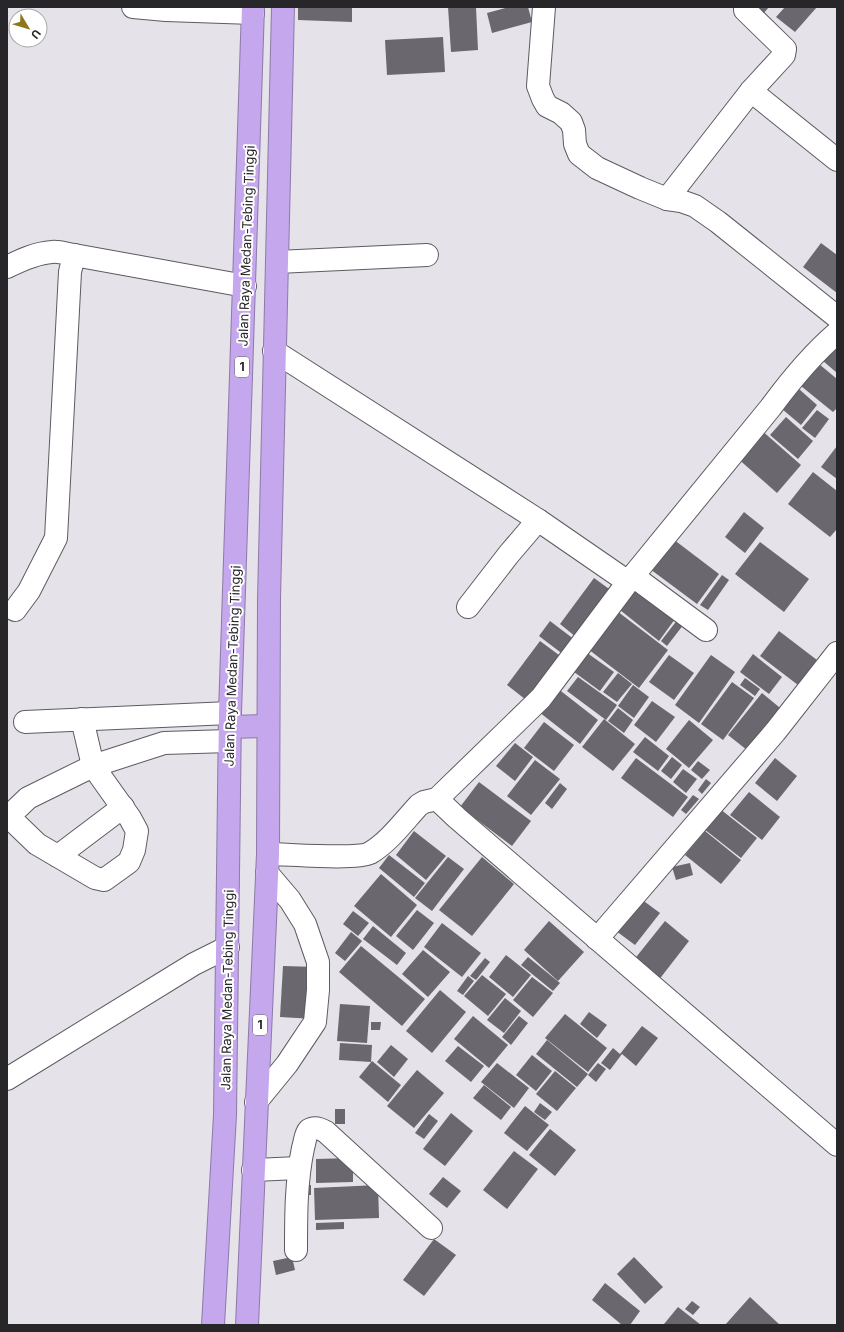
<svg xmlns="http://www.w3.org/2000/svg" width="844" height="1332" font-family="Inter,sans-serif">
	<style>
		.building { fill: #6a676e }
		.lines { fill: none; stroke-linecap: round; stroke-linejoin: round }
		.minor-casing { stroke: #5d5b61; stroke-width: 24 }
		.highway-casing { stroke: #8d7aa8; stroke-width: 24 }
		.minor { stroke: #fff; stroke-width: 22 }
		.highway { stroke: #c4a7ed; stroke-width: 22 }
		.labels { text-anchor: middle; stroke-width: 4; stroke-linejoin: round; paint-order: stroke }
		.shield { fill: #fff; stroke: #686768; stroke-width: 1 }
		.shield-label { font-size: 12px; font-weight: bold; fill: #272628 }
		.street-label { font-size: 13px; fill: #272628; stroke: #fff }
	</style>
	<rect width="100%" height="100%" fill="#e5e2e9"/>
	<g class="building">
		<path d="M298 7H352V22L298 20Z"/>
		<path d="M448 7H476L478 50 451 52Z"/>
		<path d="M509 7H528L532 22 492 33 487 13Z"/>
		<path d="M754 7H769L763 14Z"/>
		<path d="M785 7H817L795 32 776 17Z"/>
		<path d="M443 37 445 72 387 75 385 40Z"/>
		<path d="M821 243 837 255V293L803 267Z"/>
		<path d="M837 341V373L822 360Z"/>
		<path d="M819 364 837 379V408L833 412 801 386Z"/>
		<path d="M799 389 817 405 801 425 782 409Z"/>
		<path d="M817 410 829 419 815 438 802 428Z"/>
		<path d="M786 417 813 441 798 459 770 435Z"/>
		<path d="M760 429 801 465 777 493 736 457Z"/>
		<path d="M837 446V479L821 467Z"/>
		<path d="M813 472 837 491V529L830 537 788 504Z"/>
		<path d="M744 512 764 528 745 553 725 537Z"/>
		<path d="M673 539 719 574 697 604 650 569Z"/>
		<path d="M760 542 809 579 784 612 735 574Z"/>
		<path d="M722 575 729 580 708 610 700 605Z"/>
		<path d="M594 578 616 594 581 641 560 624Z"/>
		<path d="M631 585 675 619 659 641 615 606Z"/>
		<path d="M613 608 668 650 639 688 584 646Z"/>
		<path d="M678 619 684 624 667 646 661 641Z"/>
		<path d="M550 621 575 640 564 655 539 636Z"/>
		<path d="M779 631 817 660 798 685 760 656Z"/>
		<path d="M540 641 563 658 530 703 507 685Z"/>
		<path d="M583 650 614 672 600 691 570 669Z"/>
		<path d="M753 654 782 677 769 694 740 672Z"/>
		<path d="M669 655 694 673 674 700 649 682Z"/>
		<path d="M711 655 735 672 699 723 675 705Z"/>
		<path d="M618 673 632 684 617 702 603 692Z"/>
		<path d="M578 677 617 705 606 720 567 691Z"/>
		<path d="M745 678 760 689 755 696 740 685Z"/>
		<path d="M732 682 754 698 723 740 701 724Z"/>
		<path d="M633 685 649 697 634 718 618 706Z"/>
		<path d="M557 688 598 720 580 744 539 712Z"/>
		<path d="M762 693 785 712 752 754 728 735Z"/>
		<path d="M652 701 675 717 656 742 634 725Z"/>
		<path d="M618 708 633 720 624 733 608 721Z"/>
		<path d="M604 719 635 744 613 771 582 747Z"/>
		<path d="M689 720 713 740 689 768 666 749Z"/>
		<path d="M544 722 574 745 554 771 524 748Z"/>
		<path d="M645 737 669 756 658 771 633 752Z"/>
		<path d="M515 743 533 757 515 781 496 766Z"/>
		<path d="M672 757 682 765 671 779 661 771Z"/>
		<path d="M636 758 688 797 673 817 621 778Z"/>
		<path d="M775 758 797 776 777 801 755 783Z"/>
		<path d="M535 760 560 779 531 815 507 796Z"/>
		<path d="M698 761 710 770 702 779 691 770Z"/>
		<path d="M683 769 697 779 686 793 673 782Z"/>
		<path d="M706 779 711 783 702 794 698 790Z"/>
		<path d="M479 782 531 821 512 846 460 807Z"/>
		<path d="M560 783 567 789 552 809 545 803Z"/>
		<path d="M749 792 780 817 762 840 730 815Z"/>
		<path d="M693 795 699 799 686 814 681 810Z"/>
		<path d="M720 809 757 838 741 858 704 829Z"/>
		<path d="M414 831 446 856 426 880 396 855Z"/>
		<path d="M705 831 741 860 721 884 685 855Z"/>
		<path d="M389 855 425 883 414 897 379 868Z"/>
		<path d="M448 857 464 869 432 911 415 898Z"/>
		<path d="M482 857 514 884 472 936 439 910Z"/>
		<path d="M690 863 693 875 676 880 672 867Z"/>
		<path d="M381 874 417 905 391 937 354 906Z"/>
		<path d="M637 896 660 913 635 945 612 928Z"/>
		<path d="M417 910 434 923 413 950 396 936Z"/>
		<path d="M353 911 369 923 358 936 343 924Z"/>
		<path d="M549 921 584 952 558 981 524 950Z"/>
		<path d="M665 921 689 941 658 981 633 961Z"/>
		<path d="M442 923 481 953 462 977 424 947Z"/>
		<path d="M373 926 406 953 397 965 363 939Z"/>
		<path d="M351 932 362 941 345 961 335 953Z"/>
		<path d="M361 946 425 999 402 1026 339 972Z"/>
		<path d="M423 950 450 972 428 997 402 974Z"/>
		<path d="M506 955 531 975 513 997 489 977Z"/>
		<path d="M528 957 560 983 553 991 521 965Z"/>
		<path d="M485 958 490 962 476 980 470 976Z"/>
		<path d="M283 966 317 967 314 1019 280 1017Z"/>
		<path d="M482 975 506 994 488 1016 464 996Z"/>
		<path d="M468 976 474 981 463 995 457 991Z"/>
		<path d="M532 977 553 993 533 1017 513 1000Z"/>
		<path d="M440 990 466 1012 432 1053 406 1031Z"/>
		<path d="M505 998 521 1011 504 1033 487 1020Z"/>
		<path d="M340 1004 370 1006 367 1043 337 1041Z"/>
		<path d="M589 1012 607 1025 597 1038 580 1024Z"/>
		<path d="M565 1014 607 1048 588 1072 545 1038Z"/>
		<path d="M473 1016 508 1045 489 1068 454 1039Z"/>
		<path d="M519 1016 528 1023 511 1045 502 1037Z"/>
		<path d="M371 1022H381L380 1030H371Z"/>
		<path d="M642 1026 658 1038 636 1066 622 1054 610 1070 601 1063 613 1048 620 1054Z"/>
		<path d="M547 1040 588 1074 577 1087 536 1054Z"/>
		<path d="M340 1043 372 1045 371 1062 339 1060Z"/>
		<path d="M391 1045 408 1059 394 1077 377 1062Z"/>
		<path d="M458 1046 484 1066 471 1082 445 1061Z"/>
		<path d="M532 1055 552 1071 536 1091 516 1075Z"/>
		<path d="M372 1061 401 1085 388 1102 359 1077Z"/>
		<path d="M497 1063 529 1088 514 1108 481 1082Z"/>
		<path d="M598 1063 606 1069 596 1082 588 1075Z"/>
		<path d="M417 1070 444 1093 414 1128 387 1106Z"/>
		<path d="M555 1071 576 1088 557 1111 536 1094Z"/>
		<path d="M484 1085 511 1107 501 1120 473 1098Z"/>
		<path d="M540 1103 552 1112 545 1120 534 1112Z"/>
		<path d="M525 1106 549 1125 527 1151 504 1133Z"/>
		<rect x="335" y="1109" width="10" height="15"/>
		<path d="M451 1113 473 1131 445 1166 423 1149Z"/>
		<path d="M429 1114 438 1121 424 1139 415 1133Z"/>
		<path d="M550 1129 576 1150 555 1176 529 1155Z"/>
		<path d="M514 1151 538 1169 507 1209 483 1190Z"/>
		<path d="M353 1158V1182L316 1183V1159Z"/>
		<path d="M443 1177 461 1191 447 1208 429 1194Z"/>
		<rect x="299" y="1185" width="12" height="10"/>
		<path d="M378 1185 379 1218 315 1220 314 1188Z"/>
		<path d="M344 1222V1229L316 1230V1223Z"/>
		<path d="M434 1239 456 1255 424 1296 403 1280Z"/>
		<path d="M292 1257 295 1270 276 1275 273 1261Z"/>
		<path d="M634 1257 663 1287 645 1304 617 1274Z"/>
		<path d="M605 1283 640 1311 630 1325H622L592 1300Z"/>
		<path d="M750 1297 780 1325H725Z"/>
		<path d="M692 1301 700 1307 693 1315 685 1309Z"/>
		<path d="M678 1307 701 1325H666L664 1324Z"/>
	</g>
	<g class="lines">
		<defs>
			<g id="minor">
				<path d="M133 7 166 10 253 13"/>
				<path d="M544 7 538 86 543 99 547 106 561 113 571 122 574 130 575 144 579 154 597 168 640 188 667 199 681 201 695 206 718 222 837 317"/>
				<path d="M751 91 837 160"/>
				<path d="M667 199 751 91 784 55 785 49 745 10V7"/>
				<path d="M277 262 427 255"/>
				<path d="M7 267C21 260 36 253 52 252 59 251 67 254 74 255"/>
				<path d="M274 351 538 520 628 582 771 407C791 380 811 355 837 333"/>
				<path d="M633 576 706 630"/>
				<path d="M468 607 509 554 538 520"/>
				<path d="M15 610 29 591 56 538 70 272 74 255 245 286"/>
				<path d="M25 722 230 713"/>
				<path d="M437 799 457 818 837 1145"/>
				<path d="M9 817 37 844 95 878 104 880 129 862 134 850 137 831 130 818 93 766 82 719"/>
				<path d="M7 818 28 798 93 766 164 743 229 741"/>
				<path d="M268 854C287 854 356 860 370 853 389 842 404 821 419 805L424 802 437 799 541 698 628 582"/>
				<path d="M58 856 123 807"/>
				<path d="M597 939 775 732 837 653"/>
				<path d="M7 1079 194 964 228 947"/>
				<path d="M256 1102 287 1064 315 1022 318 990V962L305 924 290 900 267 873"/>
				<path d="M253 1170 299 1168"/>
				<path d="M296 1250C296 1215 296 1182 303 1148 305 1142 305 1134 309 1130 315 1126 321 1129 326 1132L431 1228"/>
			</g>
			<g id="highway">
				<path d="M230 727 268 726"/>
				<path d="M213 1325 225 1115 230 713 253 7"/>
				<path d="M247 1325 268 854 269 600 283 7"/>
			</g>
		</defs>
		<use href="#minor" class="minor-casing"/>
		<use href="#highway" class="highway-casing"/>
		<use href="#minor" class="minor"/>
		<use href="#highway" class="highway"/>
	</g>
	<g class="labels">
		<g class="shield">
			<rect x="235" y="357" width="14" height="20" rx="3"/>
			<rect x="253" y="1015" width="14" height="20" rx="3"/>
		</g>
		<g class="shield-label">
			<text x="242" y="371">1</text>
			<text x="260" y="1029">1</text>
		</g>
		<g class="street-label">
			<text transform="translate(246 246) rotate(-88)" y="5">Jalan Raya Medan-Tebing Tinggi</text>
			<text transform="translate(232 666) rotate(-88)" y="5">Jalan Raya Medan-Tebing Tinggi</text>
			<text transform="translate(227 990) rotate(-89)" y="5">Jalan Raya Medan-Tebing Tinggi</text>
		</g>
	</g>
	<rect width="844" height="1332" fill="none" stroke="#272628" stroke-width="16"/>
	<g transform="translate(28 28) rotate(128)"><circle r="19" fill="#ffffff" stroke="#a9a8a9"/>
	<path d="M0-3L7 15L0 10L-7 15Z" fill="#8f771c"/>
	<text y="-6" font-size="11" font-weight="bold" text-anchor="middle" fill="#272628">U</text>
	</g>
</svg>
